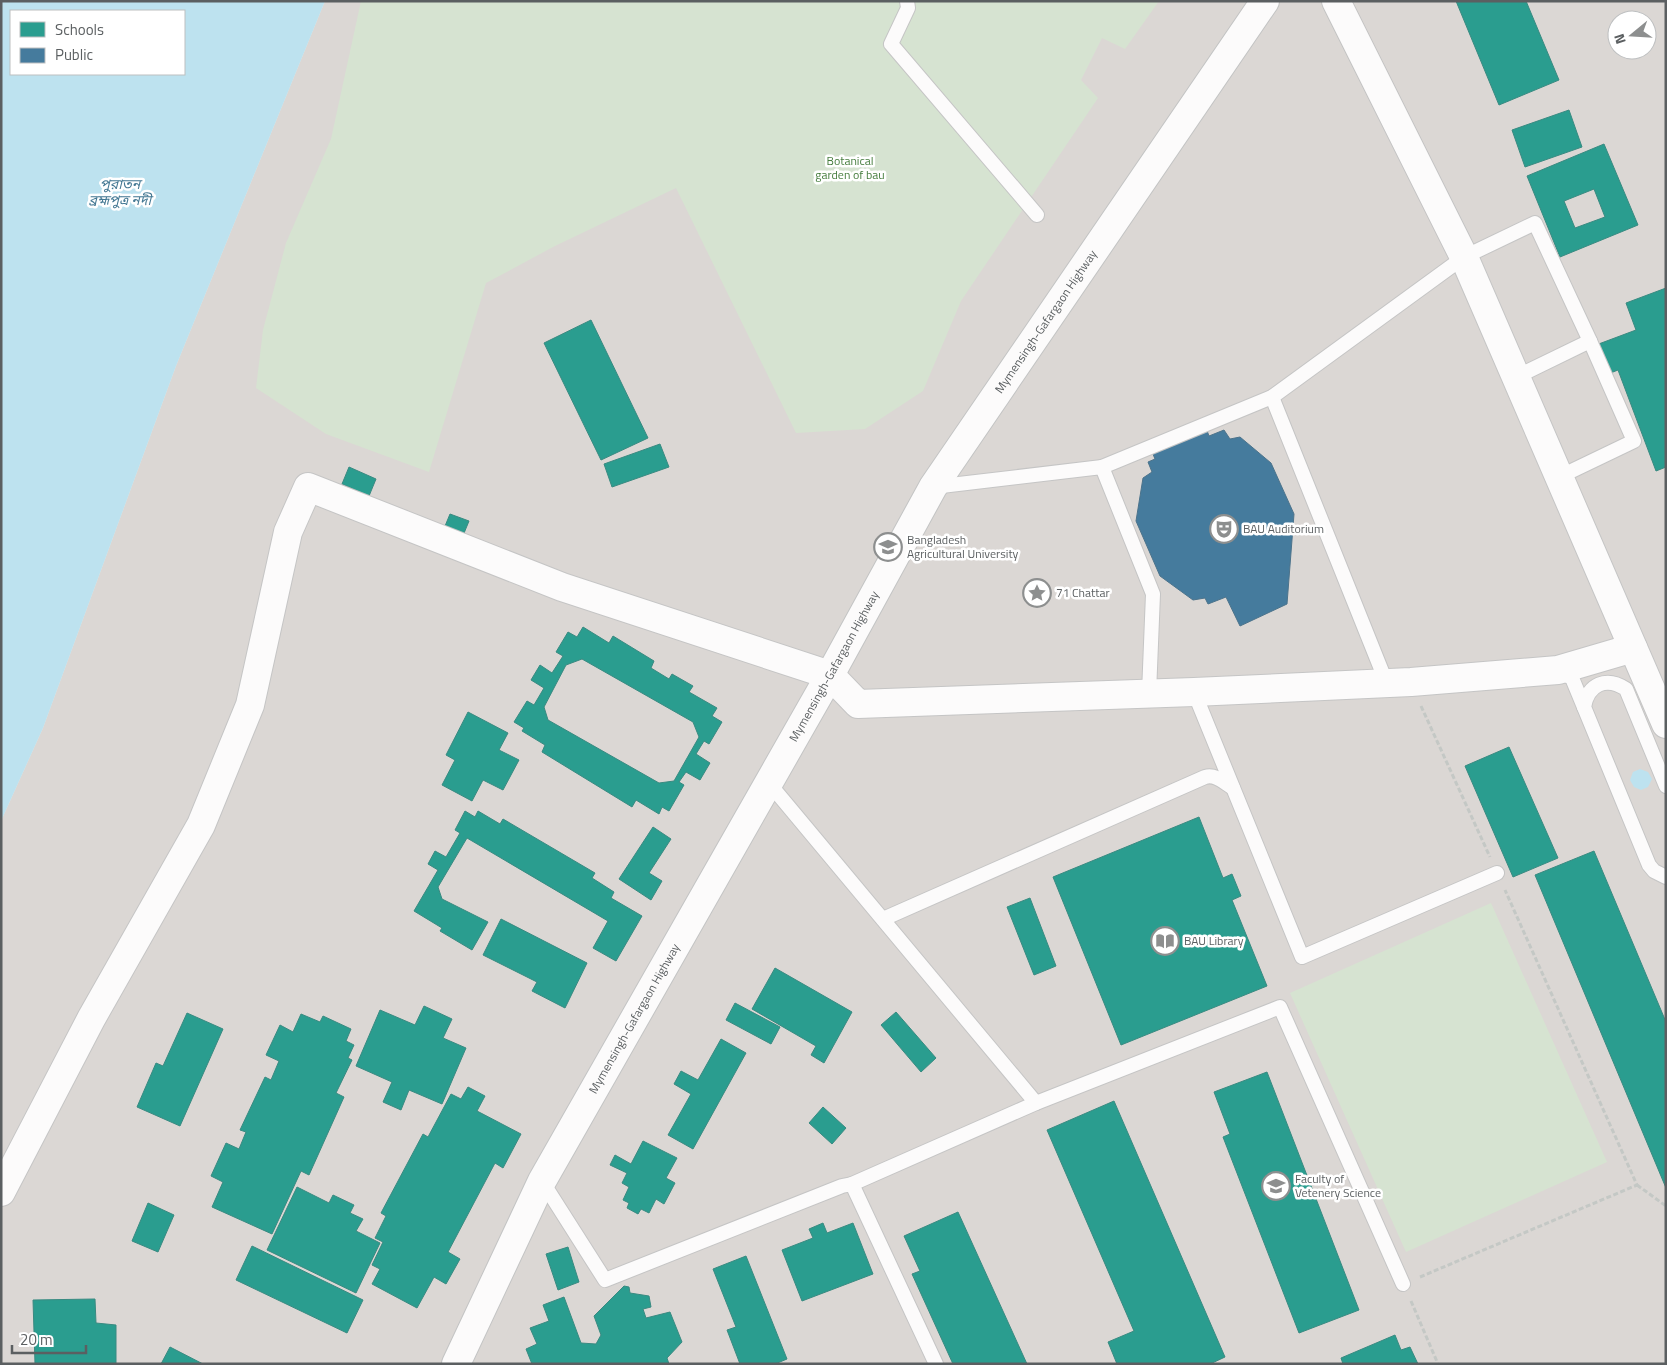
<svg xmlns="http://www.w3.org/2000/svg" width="1667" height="1365" font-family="'Titillium Web','Noto Sans Bengali',sans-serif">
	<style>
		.education { fill: #dbd7d4; fill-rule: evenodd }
		.green { fill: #d6e3d1 }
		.water { fill: #bde2ef; fill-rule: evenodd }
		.schools { fill: #2a9d8f; stroke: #398a81; fill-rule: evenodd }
		.public { fill: #457b9d; stroke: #4c738b }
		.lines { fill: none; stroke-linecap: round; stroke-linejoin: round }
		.service-casing { stroke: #c5c5c5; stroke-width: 16 }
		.minor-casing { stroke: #c5c5c5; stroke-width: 30 }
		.secondary-casing { stroke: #c3c4c4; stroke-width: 30 }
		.path { stroke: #c4c8c5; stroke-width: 3; stroke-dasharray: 5 2.5; stroke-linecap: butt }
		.service { stroke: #fcfbfb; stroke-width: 14 }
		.minor { stroke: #fcfbfb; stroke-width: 28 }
		.secondary { stroke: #fcfbfb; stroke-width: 28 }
		.labels { text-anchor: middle; stroke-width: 5; stroke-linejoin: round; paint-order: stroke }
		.park-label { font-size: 12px; fill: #467d3e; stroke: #fff }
		.street-label { font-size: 12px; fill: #5b5f61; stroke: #fff }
		.poi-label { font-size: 12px; fill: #5b5f61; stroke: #fff; text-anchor: start }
		.water-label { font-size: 14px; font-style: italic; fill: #447893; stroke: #fff }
	</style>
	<rect width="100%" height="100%" fill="#e9e7e4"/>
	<path class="education" d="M325 1H1666V1364H1V821L43 728 176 366ZM1617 20H1647V50H1617Z"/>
	<g class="green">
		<path d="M361 1H1159L1125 49 1102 38 1081 80 1098 98 961 301 923 391 865 429 796 433 676 188 555 246 486 283 429 472 326 434 256 388 263 330 286 243 331 139Z"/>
		<path d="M1491 903 1607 1162 1406 1252 1290 993Z"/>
	</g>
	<g class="water">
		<path d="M1 1H325L176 366 43 728 1 821ZM11 11H184V74H11Z"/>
		<path d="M1640 769 1648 772 1652 779 1648 787 1641 790 1634 787 1630 780 1633 772Z"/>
	</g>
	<g class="schools">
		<path d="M1456 1H1526L1559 80 1499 105Z"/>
		<path d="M1569 110 1582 147 1525 167 1512 130Z"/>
		<path d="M1604 144 1638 225 1560 257 1527 176ZM1594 189 1605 217 1575 228 1564 201Z"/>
		<path d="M1666 288V467L1656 471 1618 370 1608 374 1596 345 1636 330 1626 303Z"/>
		<path d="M591 320 648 438 601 460 544 343Z"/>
		<path d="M660 444 669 467 612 487 604 464Z"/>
		<path d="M349 467 376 479 369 496 342 484Z"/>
		<path d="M450 514 469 521 462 538 443 531Z"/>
		<path d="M583 627 609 643 613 636 654 661 651 668 669 679 672 674 693 686 689 692 717 708 712 716 722 722 709 744 704 741 696 754 710 763 700 780 686 772 679 782 684 785 669 811 662 807 659 814 636 800 632 807 542 752 545 745 522 731 524 728 514 722 527 701 534 705 544 688 531 680 540 665 552 673 563 656 556 652 568 632 577 637ZM582 659 693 722 699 737 674 781 659 783 548 720 544 707 566 665Z"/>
		<path d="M468 712 508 733 499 750 519 760 503 790 483 780 472 801 442 785 455 760 446 755Z"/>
		<path d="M1509 747 1558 858 1513 877 1465 766Z"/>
		<path d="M465 811 475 817 478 811 500 824 503 819 595 873 592 878 614 892 611 898 642 916 616 961 593 948 608 921 467 838 438 887 442 899 488 922 472 950 440 931 442 928 414 911 438 870 428 864 435 851 446 857 460 833 455 830Z"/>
		<path d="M1199 817 1223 878 1232 874 1241 896 1232 900 1267 986 1121 1045 1053 877Z"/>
		<path d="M653 827 671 839 649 873 662 881 651 900 619 879Z"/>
		<path d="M1594 851 1666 1022V1188L1535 875Z"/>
		<path d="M1030 898 1056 966 1034 975 1007 907Z"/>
		<path d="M501 919 587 963 565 1008 532 991 537 982 483 955Z"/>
		<path d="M775 968 852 1012 824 1063 811 1055 816 1046 752 1009Z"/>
		<path d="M735 1003 780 1027 771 1044 726 1020Z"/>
		<path d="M424 1006 452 1019 443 1038 466 1048 442 1104 409 1090 401 1110 383 1102 392 1082 356 1066 380 1010 415 1025Z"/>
		<path d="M896 1012 936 1058 921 1072 881 1025Z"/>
		<path d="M187 1013 223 1029 180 1126 137 1107 156 1063 163 1066Z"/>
		<path d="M301 1014 320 1022 323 1016 351 1029 346 1041 354 1045 348 1058 352 1060 336 1093 344 1097 309 1175 301 1171 272 1234 212 1207 223 1182 211 1176 226 1143 239 1149 246 1132 240 1130 265 1077 271 1080 279 1061 266 1055 280 1025 293 1032Z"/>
		<path d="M721 1039 746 1053 693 1149 668 1135 691 1094 674 1084 681 1071 698 1080Z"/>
		<path d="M1267 1072 1359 1310 1299 1333 1223 1137 1230 1134 1214 1092Z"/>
		<path d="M468 1087 485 1096 477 1111 521 1134 503 1168 495 1163 448 1252 460 1259 446 1284 434 1277 417 1308 372 1284 380 1269 372 1265 383 1242 375 1238 386 1216 381 1213 423 1134 428 1137 451 1094 461 1099Z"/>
		<path d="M1114 1101 1225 1357 1210 1364H1117L1108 1342 1134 1331 1047 1130Z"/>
		<path d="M823 1107 846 1128 832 1144 809 1123Z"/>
		<path d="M643 1141 677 1158 666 1178 675 1183 664 1204 656 1199 649 1213 641 1209 638 1214 627 1208 629 1203 623 1200 629 1187 622 1183 627 1173 610 1165 615 1155 631 1164Z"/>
		<path d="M297 1187 329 1203 333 1195 354 1205 350 1213 363 1219 356 1231 380 1243 356 1293 267 1250Z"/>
		<path d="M148 1203 174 1215 158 1252 132 1241Z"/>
		<path d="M958 1212 1027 1364H953L912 1274 920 1271 904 1236Z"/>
		<path d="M823 1223 827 1233 853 1223 873 1274 802 1301 782 1250 813 1238 809 1229Z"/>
		<path d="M252 1246 363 1300 347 1333 236 1280Z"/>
		<path d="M568 1247 579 1282 558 1290 546 1254Z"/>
		<path d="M746 1256 787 1359 775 1364H740L727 1330 736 1327 713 1269Z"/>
		<path d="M624 1286 629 1287 630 1293 649 1296 651 1307 643 1309 646 1318 670 1312 682 1342 667 1358 669 1364H532L526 1349 537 1344 530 1328 549 1321 543 1305 564 1297 581 1343 596 1344 601 1335 594 1316Z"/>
		<path d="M95 1299 96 1323 116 1325V1364H35L33 1300Z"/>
		<path d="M1395 1335 1401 1350 1410 1347 1418 1364H1343L1341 1358Z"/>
		<path d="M170 1347 203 1364H161Z"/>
	</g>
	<path class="public" d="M1206 428 1209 436 1224 430 1230 439 1240 437 1271 463 1294 514 1287 604 1240 626 1226 597 1208 604 1205 598 1193 600 1160 576 1136 521 1143 478 1152 472 1148 462 1155 459 1151 449Z"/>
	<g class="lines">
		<defs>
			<g id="service">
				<path d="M907 1 908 8 891 44 1037 215"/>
				<path d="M1516 377 1590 341 1634 441 1559 477"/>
				<path d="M1272 397 1387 684"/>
				<path d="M1102 467 1272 397 1464 257 1535 223 1590 341"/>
				<path d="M933 487 1102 467 1153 594 1149 693"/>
				<path d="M1558 671 1572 678 1584 707"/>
				<path d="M1194 692 1302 957 1497 873"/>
				<path d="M768 782 1036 1103"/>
				<path d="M1666 786 1626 689C1606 676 1588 684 1584 707L1649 865 1654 871 1666 877"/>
				<path d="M883 919 1205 777C1216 774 1223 782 1233 788"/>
				<path d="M542 1181 605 1280 842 1186 852 1184 936 1364"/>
				<path d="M852 1184 1036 1103 1280 1007 1403 1284"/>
			</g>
			<g id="minor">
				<path d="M1336 1 1464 257 1666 724"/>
				<path d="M1 1192 91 1019 201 825 250 705 288 532 308 487 562 587 830 675 858 704 1194 692 1411 682 1558 670 1633 648"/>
			</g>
			<g id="secondary">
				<path id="s1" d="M456 1364 542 1181 830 675 933 487 1265 1"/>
			</g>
		</defs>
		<use href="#service" class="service-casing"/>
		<use href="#minor" class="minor-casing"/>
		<use href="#secondary" class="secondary-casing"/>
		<g class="path">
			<path d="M1421 706 1490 857"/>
			<path d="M1637 1185 1666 1206"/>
			<path d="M1420 1277 1637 1185 1505 890"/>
			<path d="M1411 1301 1438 1364"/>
		</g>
		<use href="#service" class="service"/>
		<use href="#minor" class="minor"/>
		<use href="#secondary" class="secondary"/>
	</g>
	<defs>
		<symbol id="theatre-ring" viewBox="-11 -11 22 22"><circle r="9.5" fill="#fff" stroke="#8d8f8f" stroke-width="1.5"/><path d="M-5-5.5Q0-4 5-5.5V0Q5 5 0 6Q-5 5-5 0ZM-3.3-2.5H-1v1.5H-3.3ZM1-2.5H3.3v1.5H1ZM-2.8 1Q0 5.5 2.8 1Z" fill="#8d8f8f"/></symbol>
		<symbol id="university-ring" viewBox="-11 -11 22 22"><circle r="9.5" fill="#fff" stroke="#8d8f8f" stroke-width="1.5"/><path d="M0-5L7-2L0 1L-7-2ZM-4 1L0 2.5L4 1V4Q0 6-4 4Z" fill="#8d8f8f"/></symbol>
		<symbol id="sight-ring" viewBox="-11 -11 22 22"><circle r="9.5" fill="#fff" stroke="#8d8f8f" stroke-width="1.5"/><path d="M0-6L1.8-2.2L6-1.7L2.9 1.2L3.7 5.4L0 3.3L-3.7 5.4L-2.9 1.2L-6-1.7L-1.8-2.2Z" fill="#8d8f8f"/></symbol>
		<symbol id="library-ring" viewBox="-11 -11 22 22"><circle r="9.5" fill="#fff" stroke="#8d8f8f" stroke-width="1.5"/><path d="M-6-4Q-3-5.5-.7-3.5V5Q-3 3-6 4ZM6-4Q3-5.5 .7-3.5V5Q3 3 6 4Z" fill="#8d8f8f"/></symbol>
	</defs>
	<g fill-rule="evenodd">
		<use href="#theatre-ring" x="1208" y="513" width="32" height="32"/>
		<use href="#university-ring" x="872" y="531" width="32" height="32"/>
		<use href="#sight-ring" x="1021" y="577" width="32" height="32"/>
		<use href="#library-ring" x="1149" y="925" width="32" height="32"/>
		<use href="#university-ring" x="1260" y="1170" width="32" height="32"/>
	</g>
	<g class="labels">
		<g class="park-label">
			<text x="850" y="165">Botanical<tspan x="850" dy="14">garden of bau</tspan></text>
		</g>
		<g class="street-label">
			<text dy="4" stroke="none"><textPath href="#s1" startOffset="1199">Mymensingh-Gafargaon Highway</textPath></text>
			<text dy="4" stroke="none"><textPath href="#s1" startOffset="794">Mymensingh-Gafargaon Highway</textPath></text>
			<text dy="4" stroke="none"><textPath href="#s1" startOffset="389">Mymensingh-Gafargaon Highway</textPath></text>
		</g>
		<g class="poi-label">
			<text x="1243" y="533">BAU Auditorium</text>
			<text x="907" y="544">Bangladesh<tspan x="907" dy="14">Agricultural University</tspan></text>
			<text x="1056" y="597">71 Chattar</text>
			<text x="1184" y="945">BAU Library</text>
			<text x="1295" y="1183">Faculty of<tspan x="1295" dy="14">Vetenery Science</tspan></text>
		</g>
		<g class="water-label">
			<text x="120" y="189">পুরাতন<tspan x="120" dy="16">ব্রহ্মপুত্র নদী</tspan></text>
		</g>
	</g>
	<rect width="1667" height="1365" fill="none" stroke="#5b5f61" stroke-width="5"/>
	<rect x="10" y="10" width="175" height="65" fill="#ffffff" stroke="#bdbfc0"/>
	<rect x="20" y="22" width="25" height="15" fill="#2a9d8f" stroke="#bdbfc0"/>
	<text x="55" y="35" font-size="15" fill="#5b5f61">Schools</text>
	<rect x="20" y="48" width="25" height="15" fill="#457b9d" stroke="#bdbfc0"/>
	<text x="55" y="60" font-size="15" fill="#5b5f61">Public</text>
	<g transform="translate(1632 35) rotate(252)"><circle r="24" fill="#ffffff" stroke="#bdbfc0"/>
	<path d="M0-4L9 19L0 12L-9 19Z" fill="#8d8f8f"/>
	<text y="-8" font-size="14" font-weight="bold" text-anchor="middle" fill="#5b5f61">N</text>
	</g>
	<path d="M12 1345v8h74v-8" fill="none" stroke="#5b5f61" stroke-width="2.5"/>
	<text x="20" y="1345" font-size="15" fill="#5b5f61" stroke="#ffffff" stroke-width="4" paint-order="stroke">20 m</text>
</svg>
